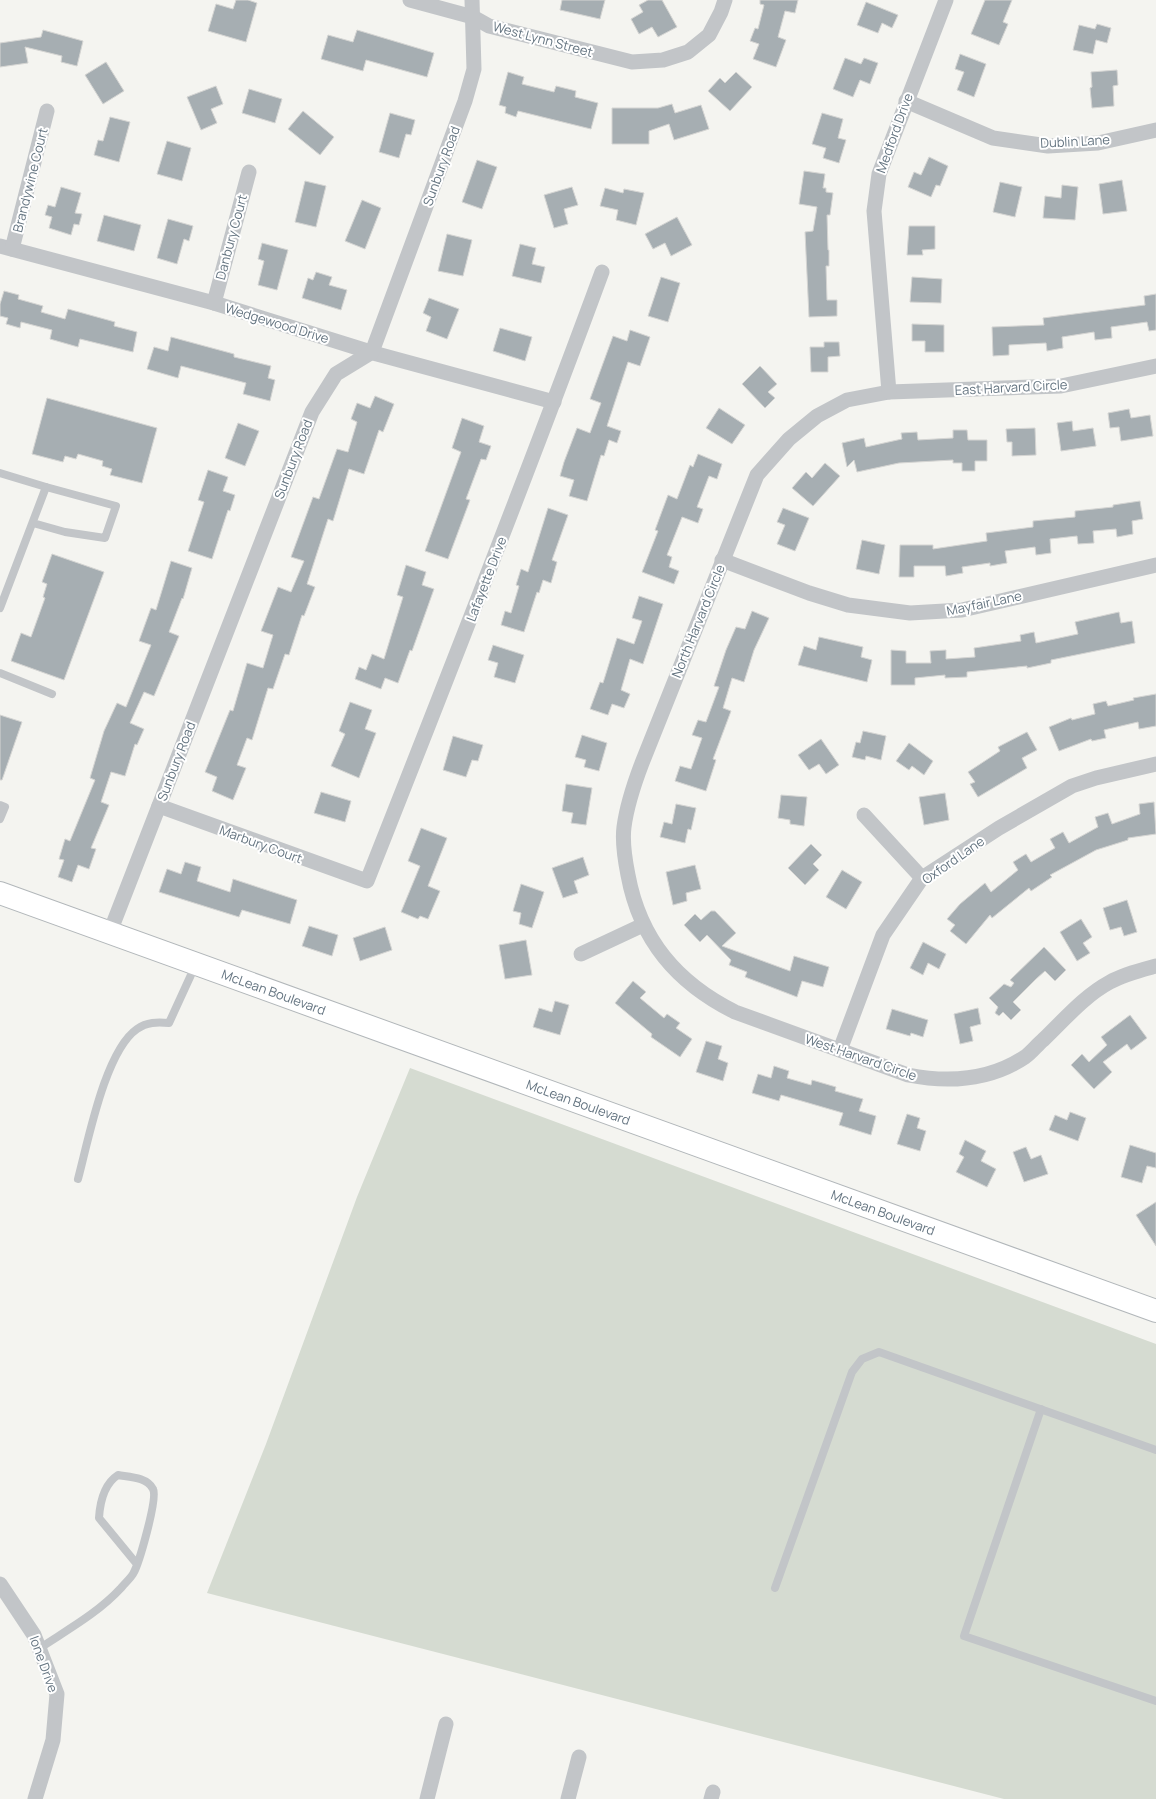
<svg xmlns="http://www.w3.org/2000/svg" width="1156" height="1799" font-family="Manrope,sans-serif">
	<style>
		.green { fill: #d5dbd1 }
		.building { fill: #a6aeb2; stroke: #d5d5d3 }
		.lines { fill: none; stroke-linecap: round; stroke-linejoin: round }
		.secondary-casing { stroke: #b2b7ba; stroke-width: 24 }
		.service { stroke: #c2c5c8; stroke-width: 8 }
		.minor { stroke: #c2c5c8; stroke-width: 15 }
		.secondary { stroke: #fff; stroke-width: 22 }
		.labels { text-anchor: middle; stroke-width: 4; stroke-linejoin: round; paint-order: stroke }
		.street-label { font-size: 13px; fill: #647480; stroke: #fff }
	</style>
	<rect width="100%" height="100%" fill="#f4f4f0"/>
	<path class="green" d="M410 1068 1156 1344V1799H1004L207 1593 266 1444 357 1197Z"/>
	<g class="building">
		<path d="M236 0H248L257 3 246 42 208 31 216 4 233 9Z"/>
		<path d="M562 0H605L600 19 560 10Z"/>
		<path d="M648 0H662L677 27 658 37 652 27 639 34 631 19 643 12 639 5Z"/>
		<path d="M760 0H798L795 13 785 11 778 37 786 40 776 67 753 59 759 44 750 41 755 28 758 29 764 5 760 4Z"/>
		<path d="M985 0H1012L1003 22 1008 24 999 45 971 34Z"/>
		<path d="M866 2 898 15 892 28 882 23 878 33 857 25Z"/>
		<path d="M1097 24 1111 28 1107 43 1096 40 1093 54 1073 50 1079 25 1095 29Z"/>
		<path d="M43 30 83 41 77 66 61 62 62 56 25 47 28 63 0 67V43L41 37Z"/>
		<path d="M357 30 434 53 427 77 366 60 363 71 321 59 328 35 353 42Z"/>
		<path d="M960 54 986 64 974 97 957 90 964 72 955 69Z"/>
		<path d="M845 58 861 64 864 58 878 63 870 84 860 80 853 97 833 89Z"/>
		<path d="M106 62 124 91 103 104 85 75Z"/>
		<path d="M1117 70 1118 85 1113 86 1114 106 1092 108 1090 88 1092 87 1091 72Z"/>
		<path d="M508 72 524 77 522 84 554 92 556 86 576 91 575 97 598 103 591 129 518 111 516 117 505 113 506 107 499 105Z"/>
		<path d="M736 72 752 87 730 111 708 91 720 78 725 83Z"/>
		<path d="M216 86 223 104 211 109 217 123 201 130 187 97Z"/>
		<path d="M249 89 282 99 275 123 242 113Z"/>
		<path d="M672 104 675 113 701 105 709 129 674 140 669 124 649 131V144H612V108H658Z"/>
		<path d="M303 111 334 137 320 155 288 129Z"/>
		<path d="M390 113 415 120 411 135 406 134 399 158 379 152Z"/>
		<path d="M822 113 843 119 838 138 846 140 839 163 823 158 826 148 812 144Z"/>
		<path d="M110 117 130 122 119 162 94 155 98 140 103 141Z"/>
		<path d="M167 141 191 148 182 181 157 174Z"/>
		<path d="M929 157 948 166 940 186 936 185 931 197 908 187 914 172 921 175Z"/>
		<path d="M477 160 497 167 482 209 462 202Z"/>
		<path d="M804 171 825 174 823 188H826V192L833 193 830 215H827L828 250H829V266H826L827 300H837V316L809 317 805 232 813 231 817 207 799 204Z"/>
		<path d="M1122 180 1127 211 1103 214 1099 184Z"/>
		<path d="M305 181 326 186 316 227 295 222Z"/>
		<path d="M1000 182 1022 187 1015 217 993 212Z"/>
		<path d="M1062 185 1078 187 1075 220 1043 218 1045 196 1061 198Z"/>
		<path d="M61 187 81 193 75 213 82 214 79 225 74 224 71 235 49 228 52 217 45 215 48 205 55 207Z"/>
		<path d="M572 187 578 205 564 209 568 224 554 228 544 195Z"/>
		<path d="M605 188 623 193 624 189 644 193 636 225 616 220 618 210 600 206Z"/>
		<path d="M362 200 381 208 365 249 345 241Z"/>
		<path d="M104 215 141 225 134 251 97 241Z"/>
		<path d="M677 217 692 245 671 256 665 243 653 249 645 234Z"/>
		<path d="M168 219 193 226 189 241 184 239 177 264 157 258Z"/>
		<path d="M909 226H935V249L922 250 923 255H907Z"/>
		<path d="M447 234 472 240 463 276 438 271Z"/>
		<path d="M262 243 288 250 277 290 258 285 264 261 258 259Z"/>
		<path d="M520 244 536 248 532 264 545 267 541 283 512 276Z"/>
		<path d="M316 272 332 277 329 285 347 290 341 310 302 298 308 278 313 280Z"/>
		<path d="M661 277 680 283 668 322 648 316Z"/>
		<path d="M912 277 942 279 941 303 910 302Z"/>
		<path d="M4 291 19 295 18 299 43 306 41 312 65 319 68 309 115 322 114 326 137 332 133 352 80 339 78 347 50 339 52 330 21 322 20 328 6 324 8 318 0 316V304Z"/>
		<path d="M1156 294V330L1149 331 1147 322 1111 327 1112 338 1095 340 1094 332 1062 337 1063 348 1047 351 1046 343 1009 345V355L993 356 992 327 1044 325 1043 318 1145 305 1144 296Z"/>
		<path d="M429 298 459 309 447 339 426 331 431 317 423 313Z"/>
		<path d="M912 324 944 325V352H925V341H912Z"/>
		<path d="M500 328 532 337 525 361 493 351Z"/>
		<path d="M630 330 650 337 640 366 628 362 607 426 621 431 617 443 609 440 604 456 601 455 587 501 569 496 574 480 560 476 564 462 577 428 590 433 601 403 590 399 613 336 627 341Z"/>
		<path d="M171 337 234 354V357L271 366 268 378 275 380 270 401 243 394 246 383 181 366 178 378 147 369 154 347 168 351Z"/>
		<path d="M824 342H839L840 356 828 357V372H811L810 347H824Z"/>
		<path d="M760 366 777 384 768 392 775 398 765 408 742 384Z"/>
		<path d="M375 396 394 404 383 432 379 430 364 474 349 469 333 521 328 519 307 584 315 587 304 616 302 615 289 655 285 654 273 689 268 688 252 740 247 738 237 765 246 768 233 800 212 791 217 777 205 772 230 710 233 711 247 663 263 668 273 635 261 631 278 587 291 592 304 561 291 557 313 497 319 499 337 449 348 452 357 422 351 419 357 403 370 408Z"/>
		<path d="M47 398 157 428 142 483 110 475 112 469 102 466 103 461 78 454 76 459 65 456 63 462 32 454Z"/>
		<path d="M719 408 745 425 732 444 706 428Z"/>
		<path d="M1129 409 1131 418 1150 415 1153 436 1121 441 1119 427 1110 428 1108 413Z"/>
		<path d="M462 418 484 426 479 442 491 446 486 460 481 459 466 499 470 500 448 559 425 551 461 452 452 448Z"/>
		<path d="M1072 421 1073 431 1093 428 1096 446 1061 451 1057 423Z"/>
		<path d="M238 423 259 431 245 466 225 458Z"/>
		<path d="M1035 428 1036 455 1012 456V442H1007L1006 429Z"/>
		<path d="M953 430H967L968 440H987V461H975V471H962V463H953V460L899 463 857 472 854 460 847 467 842 443 864 438 866 447 902 439 901 433 917 432 918 440 953 438Z"/>
		<path d="M698 454 722 464 717 479 709 476 697 507 703 509 698 523 682 517 667 555 672 557 669 567 679 571 674 584 642 572 658 531 655 530 668 495 677 499 690 465 693 467Z"/>
		<path d="M825 463 840 476 813 506 792 488 806 472 812 478Z"/>
		<path d="M208 470 228 477 223 491 235 495 230 511 228 510 212 559 188 551 204 502 198 500Z"/>
		<path d="M1140 501 1143 519 1132 521 1133 534 1117 537 1116 529 1093 531 1094 543 1078 544 1077 536 1050 539 1051 553 1036 555 1035 547 1005 551 1007 563 990 566V563L962 567 963 573 946 576 945 566H914V577H899L900 545H933V549L987 541 986 533 1033 527V521L1075 517V511L1113 507V505Z"/>
		<path d="M548 508 568 515 552 560 557 562 551 583 543 580 539 593 537 592 524 632 501 625 505 611 511 613 519 586 516 585 521 569 528 572Z"/>
		<path d="M783 508 809 518 795 551 777 544 785 525 777 522Z"/>
		<path d="M862 540 885 545 879 574 856 569Z"/>
		<path d="M52 554 104 572 64 680 11 661 21 633 31 637 45 598 43 597 47 584 42 582Z"/>
		<path d="M171 561 192 568 183 599 182 598 169 632 179 636 154 696 144 692 130 723 144 729 137 745 135 744 125 776 111 772 101 802 109 805 91 848 96 849 89 869 78 865 72 882 58 877 64 860 59 859 65 839 70 841 95 780 90 778 104 731 117 703 126 707 151 645 139 641 151 608 156 610Z"/>
		<path d="M406 565 426 572 422 585 434 589 412 651 410 650 398 683 385 678 381 689 355 679 359 667 366 670 372 654 384 659 403 597 397 595Z"/>
		<path d="M639 596 663 604 643 664 630 659 621 690 630 694 624 708 612 704 608 715 590 709 600 682 603 683 617 638 634 644 642 621 632 618Z"/>
		<path d="M752 611 769 618 754 650 744 682 732 678 723 708 731 711 713 759 716 760 706 791 675 781 680 766 691 769 702 738 692 735 698 720 706 722 719 687 714 686 726 650 736 627 745 629Z"/>
		<path d="M1119 612 1121 623 1132 621 1135 643 1051 660V663L1027 668V666L967 672V677L945 678V675L915 678V685H891V650L906 651V663H931L930 651 946 650V659L975 657 974 648 1021 641 1020 635 1034 632 1036 643 1078 634 1075 622Z"/>
		<path d="M819 637 863 647 861 657 872 660 867 682 798 665 804 646 816 650Z"/>
		<path d="M493 645 524 655 515 683 494 677 498 663 488 660Z"/>
		<path d="M1156 694V726L1139 729 1138 722 1104 730 1106 738 1092 741 1091 739 1059 751 1049 727 1071 718 1072 720 1095 714 1093 704 1106 701 1108 706 1134 700 1133 698Z"/>
		<path d="M350 702 372 710 365 729 376 733 359 778 331 766 345 734 339 731Z"/>
		<path d="M0 715 22 722 2 780H0Z"/>
		<path d="M863 731 886 736 881 760 866 756 865 760 852 757 856 742 860 743Z"/>
		<path d="M1027 732 1037 750 1022 758 1027 768 978 797 970 784 975 782 968 772 1000 751 998 747Z"/>
		<path d="M582 735 607 743 599 771 584 767 586 760 575 757Z"/>
		<path d="M453 736 483 745 478 761 472 760 466 777 443 770Z"/>
		<path d="M821 739 839 765 826 774 819 764 809 770 798 755Z"/>
		<path d="M909 743 933 761 924 775 912 766 909 770 896 761Z"/>
		<path d="M566 784 592 788 586 825 571 823 573 813 562 811Z"/>
		<path d="M321 792 351 801 345 822 314 813Z"/>
		<path d="M945 793 949 820 924 825 919 797Z"/>
		<path d="M781 795 807 797 804 826 790 824V820L778 818Z"/>
		<path d="M1154 802 1156 834 1128 838V840L1096 850 1050 875 1052 877 1031 891 1029 888 992 918 990 915 966 944 950 931 955 925 947 919 960 904 985 883 991 892 1018 870 1013 862 1026 854 1031 862 1055 848 1050 839 1063 832 1069 843 1098 827 1095 817 1108 813 1112 824 1140 814 1139 804Z"/>
		<path d="M676 804 696 808 691 830 688 829 685 843 660 837 664 822 672 824Z"/>
		<path d="M421 828 447 838 428 886 440 891 428 919 420 916 418 919 401 912 420 866 408 861Z"/>
		<path d="M811 844 822 855 813 864 819 870 805 885 788 868Z"/>
		<path d="M583 857 589 875 574 881 578 893 563 898 552 868Z"/>
		<path d="M185 862 201 867 197 881 230 892 233 879 297 900 290 924 242 910 239 917 159 892 167 869 181 874Z"/>
		<path d="M695 865 701 889 686 893 687 901 673 905 666 872Z"/>
		<path d="M842 870 862 882 846 909 826 897Z"/>
		<path d="M521 884 544 892 532 928 519 924 521 913 513 911Z"/>
		<path d="M1127 900 1137 932 1124 936 1121 927 1110 930 1103 908Z"/>
		<path d="M711 911H715L736 933 722 946 790 971 794 956 829 967 823 987 802 981 797 997 745 977 747 972 729 965 731 960 707 935 700 942 684 925 695 914 701 920Z"/>
		<path d="M1081 919 1092 937 1083 943 1090 953 1077 961 1060 932Z"/>
		<path d="M309 926 338 935 332 956 302 946Z"/>
		<path d="M385 927 392 950 360 961 353 938Z"/>
		<path d="M526 940 532 975 505 979 499 945Z"/>
		<path d="M923 942 946 954 939 969 928 963 923 975 910 968Z"/>
		<path d="M1044 947 1066 970 1055 981 1045 971 1036 979 1013 1002 1021 1010 1011 1020 1003 1012 999 1016 995 1013 998 1007 989 998 1004 984 1011 987 1014 983 1010 980Z"/>
		<path d="M633 981 646 992 640 998 664 1018 667 1014 680 1023 676 1028 692 1039 680 1057 651 1037 652 1034 615 1003Z"/>
		<path d="M555 1001 569 1005 560 1035 533 1027 539 1008 552 1012Z"/>
		<path d="M978 1008 981 1024 970 1027 973 1041 960 1044 954 1014Z"/>
		<path d="M892 1009 928 1020 923 1037 911 1033 910 1036 886 1029Z"/>
		<path d="M1130 1015 1147 1038 1131 1050 1127 1044 1103 1062 1112 1072 1094 1089 1071 1065 1082 1054 1089 1062 1107 1045 1101 1037Z"/>
		<path d="M706 1041 722 1046 718 1059 728 1063 723 1081 696 1072Z"/>
		<path d="M774 1066 789 1071 787 1078 811 1085 812 1080 836 1087 835 1091 863 1099 859 1111 876 1116 871 1135 839 1125 843 1113 781 1095 779 1101 752 1093 758 1074 771 1078Z"/>
		<path d="M1070 1112 1086 1118 1078 1141 1049 1130 1055 1115 1067 1120Z"/>
		<path d="M907 1114 920 1118 917 1128 926 1131 920 1151 897 1144Z"/>
		<path d="M965 1140 986 1151 981 1161 996 1169 987 1187 956 1172 964 1157 959 1154Z"/>
		<path d="M1130 1145 1156 1153V1168L1147 1166 1142 1183 1121 1177Z"/>
		<path d="M1026 1147 1031 1159 1041 1155 1048 1174 1024 1182 1013 1152Z"/>
		<path d="M1156 1202V1246L1136 1215Z"/>
	</g>
	<g class="lines">
		<defs>
			<g id="secondary">
				<path id="s1" d="M0 893 1156 1311"/>
			</g>
		</defs>
		<use href="#secondary" class="secondary-casing"/>
		<g class="service">
			<path d="M0 473 46 487"/>
			<path d="M0 608 46 487 116 506 105 538 65 532 33 523"/>
			<path d="M0 673 52 694"/>
			<path d="M0 805 5 807 0 819"/>
			<path d="M78 1179C88 1142 105 1051 137 1029 147 1022 157 1022 169 1023L196 964"/>
			<path d="M1041 1409 964 1636 1156 1701"/>
			<path d="M775 1588 852 1372 862 1359 879 1352 1156 1450"/>
			<path d="M40 1648C67 1630 98 1613 121 1588 124 1584 130 1579 133 1574 139 1564 158 1498 153 1489 147 1477 129 1477 118 1475 104 1484 100 1502 99 1518L136 1563"/>
		</g>
		<g class="minor">
			<path d="M410 0 473 17 489 26 632 62 663 60 688 52 709 35 721 12 725 0"/>
			<path d="M906 101 993 138 1048 146 1098 143 1156 130"/>
			<path d="M0 246 214 303 377 354 554 402"/>
			<path d="M12 249 47 111"/>
			<path d="M214 303 249 172"/>
			<path d="M1156 366 1061 386 889 392 847 400 817 416 789 439 757 475 642 763C634 784 627 804 624 827 622 842 625 860 628 875 640 940 677 983 735 1012L908 1075C949 1083 989 1081 1025 1057 1032 1052 1037 1045 1043 1040 1064 1020 1084 996 1110 982 1124 974 1141 970 1156 966"/>
			<path d="M889 392 874 211 879 174 946 0"/>
			<path d="M722 560 809 593 848 605 910 613 962 610 1156 565"/>
			<path d="M159 806 367 881C447 679 527 476 602 272"/>
			<path d="M864 815 922 878"/>
			<path d="M110 932 312 412 336 374 372 352 465 101 474 69 472 0"/>
			<path d="M581 954 643 925"/>
			<path d="M840 1050 883 935 922 878 999 828 1072 786 1096 778 1156 764"/>
			<path d="M0 1584 34 1635 57 1694 53 1740 35 1799"/>
			<path d="M427 1799 446 1724"/>
			<path d="M568 1799 579 1757"/>
			<path d="M711 1799 713 1792"/>
		</g>
		<use href="#secondary" class="secondary"/>
	</g>
	<g class="labels">
		<g class="street-label">
			<text transform="translate(543 39) rotate(15)" y="5">West Lynn Street</text>
			<text transform="translate(894 133) rotate(-70)" y="5">Medford Drive</text>
			<text transform="translate(1075 141) rotate(-3)" y="5">Dublin Lane</text>
			<text transform="translate(441 166) rotate(-70)" y="5">Sunbury Road</text>
			<text transform="translate(30 180) rotate(-76)" y="5">Brandywine Court</text>
			<text transform="translate(231 237) rotate(-75)" y="5">Danbury Court</text>
			<text transform="translate(277 323) rotate(17)" y="5">Wedgewood Drive</text>
			<text transform="translate(1011 387) rotate(-3)" y="5">East Harvard Circle</text>
			<text transform="translate(293 459) rotate(-69)" y="5">Sunbury Road</text>
			<text transform="translate(486 579) rotate(-69)" y="5">Lafayette Drive</text>
			<text transform="translate(984 603) rotate(-12)" y="5">Mayfair Lane</text>
			<text transform="translate(698 621) rotate(-68)" y="5">North Harvard Circle</text>
			<text transform="translate(176 761) rotate(-69)" y="5">Sunbury Road</text>
			<text transform="translate(261 844) rotate(20)" y="5">Marbury Court</text>
			<text transform="translate(953 860) rotate(-35)" y="5">Oxford Lane</text>
			<text dy="5" stroke="none"><textPath href="#s1" startOffset="291">McLean Boulevard</textPath></text>
			<text transform="translate(861 1057) rotate(19)" y="5">West Harvard Circle</text>
			<text dy="5" stroke="none"><textPath href="#s1" startOffset="615">McLean Boulevard</textPath></text>
			<text dy="5" stroke="none"><textPath href="#s1" startOffset="939">McLean Boulevard</textPath></text>
			<text transform="translate(44 1664) rotate(70)" y="5">Ione Drive</text>
		</g>
	</g>
</svg>
